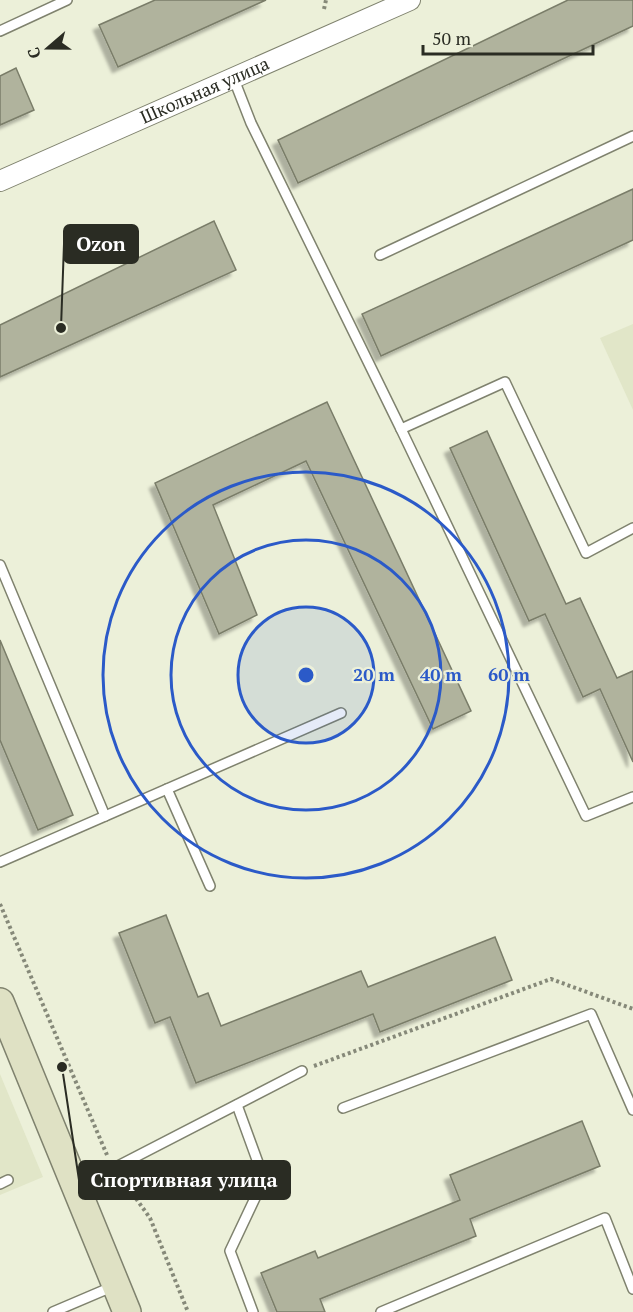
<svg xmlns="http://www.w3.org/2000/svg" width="633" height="1312" font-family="'PT Serif',serif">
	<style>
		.built { fill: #e1e6c8 }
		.building { fill: #b0b39d; stroke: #7a7d69; stroke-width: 1.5; filter: url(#shadow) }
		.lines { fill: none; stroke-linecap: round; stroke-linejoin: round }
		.lane-casing { stroke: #7f826e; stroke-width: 12 }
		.street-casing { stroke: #7f826e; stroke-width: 22 }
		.secondary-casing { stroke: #7f826e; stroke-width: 30 }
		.path { stroke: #868979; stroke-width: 4; stroke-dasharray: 3 3; stroke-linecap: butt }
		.lane { stroke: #fff; stroke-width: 9 }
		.street { stroke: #fff; stroke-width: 20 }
		.secondary { stroke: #dfe1c4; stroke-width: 27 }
		.ring { fill: none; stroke: #2b5ac8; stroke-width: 3 }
		.labels { text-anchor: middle; stroke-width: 4.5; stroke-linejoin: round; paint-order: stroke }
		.street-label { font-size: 18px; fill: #2a2c23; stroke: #ecf0d9 }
		.centre { fill: #2b5ac8; stroke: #ecf0d9; stroke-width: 3 }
		.ring-label { font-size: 18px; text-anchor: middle; font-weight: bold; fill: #2b5ac8; stroke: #ecf0d9; stroke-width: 4.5; stroke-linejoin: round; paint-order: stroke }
		.leader { fill: none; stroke: #2a2c23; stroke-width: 2 }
		.callout-dot { fill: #2a2c23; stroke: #ecf0d9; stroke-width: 2 }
		.callout { fill: #2a2c23; stroke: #2a2c23; stroke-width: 2 }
		.callout-label { font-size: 20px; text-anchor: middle; font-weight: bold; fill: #fff }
	</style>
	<defs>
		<filter id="shadow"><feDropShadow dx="-5.5" dy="5.5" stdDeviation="1.5" flood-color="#0004"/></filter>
	</defs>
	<rect width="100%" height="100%" fill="#ecf0d9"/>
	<g class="built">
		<path d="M633 324V410L600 338Z"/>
		<path d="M0 1074 43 1177 0 1195Z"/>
	</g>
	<g class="building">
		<path d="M155 0H266L118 67 99 25Z"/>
		<path d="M568 0H633V26L298 183 278 140Z"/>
		<path d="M16 68 34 110 0 125V76Z"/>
		<path d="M633 189V240L381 356 362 314Z"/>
		<path d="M214 221 236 270 0 377V325Z"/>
		<path d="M327 402 471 711 433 729 306 461 213 505 257 615 219 634 155 483Z"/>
		<path d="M487 431 566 604 580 598 617 678 633 671V762L600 689 583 697 545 614 529 621 450 448Z"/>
		<path d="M0 640 73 815 38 830 0 740Z"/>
		<path d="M166 915 198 997 208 993 221 1026 361 971 368 987 495 937 512 980 380 1032 373 1014 196 1083 170 1017 155 1023 119 933Z"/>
		<path d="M582 1121 600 1166 470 1219 476 1236 320 1299 325 1312H277L261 1273 315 1251 318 1258 460 1200 450 1175Z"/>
	</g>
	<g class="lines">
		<defs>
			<g id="lane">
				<path d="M0 31 67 0"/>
				<path d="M233 77 251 123 401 429 505 382 586 553 633 528"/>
				<path d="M380 255 633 136"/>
				<path d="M401 429 586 816 633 797"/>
				<path d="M0 565 105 816"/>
				<path d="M167 789 210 886"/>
				<path d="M0 862 341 713"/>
				<path d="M237 1105 264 1179 230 1251 253 1312"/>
				<path d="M343 1108 591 1014 633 1110"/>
				<path d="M0 1184 8 1180"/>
				<path d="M77 1185 114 1168 302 1071"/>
				<path d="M53 1312 114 1286"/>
				<path d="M381 1312 605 1218 633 1289"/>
			</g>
			<g id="street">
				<path id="s1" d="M0 181 410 0"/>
			</g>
			<path id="secondary" d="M0 1002 127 1312"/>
		</defs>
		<use href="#lane" class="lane-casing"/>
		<use href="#street" class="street-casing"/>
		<use href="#secondary" class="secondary-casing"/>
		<g class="path">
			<path d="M324 9 326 0"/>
			<path d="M0 904 107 1155"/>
			<path d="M314 1066 551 979 633 1009"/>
			<path d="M122 1179 150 1218 188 1312"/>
		</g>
		<use href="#lane" class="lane"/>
		<use href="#street" class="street"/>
		<use href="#secondary" class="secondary"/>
	</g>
	<circle cx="306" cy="675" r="68" fill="#2b5ac8" fill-opacity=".12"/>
	<g class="ring">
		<circle cx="306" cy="675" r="68"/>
		<circle cx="306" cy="675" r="135"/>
		<circle cx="306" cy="675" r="203"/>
	</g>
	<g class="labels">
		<g class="street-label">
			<text dy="6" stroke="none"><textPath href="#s1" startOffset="224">Школьная улица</textPath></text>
		</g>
	</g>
	<circle cx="306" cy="675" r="9" class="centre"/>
	<g class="ring-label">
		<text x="374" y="681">20 m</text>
		<text x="441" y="681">40 m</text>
		<text x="509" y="681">60 m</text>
	</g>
	<path class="leader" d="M61 328L64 244M62 1067L79 1180"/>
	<g class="callout-dot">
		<circle cx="61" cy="328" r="6"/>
		<circle cx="62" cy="1067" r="6"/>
	</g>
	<g class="callout">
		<rect x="64" y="225" width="74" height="38" rx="6"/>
		<rect x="79" y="1161" width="211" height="38" rx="6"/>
	</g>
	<g class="callout-label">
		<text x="101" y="251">Ozon</text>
		<text x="184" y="1187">Спортивная улица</text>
	</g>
	<g transform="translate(48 48) rotate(250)" stroke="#ecf0d9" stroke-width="4.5" paint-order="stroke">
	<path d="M0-4.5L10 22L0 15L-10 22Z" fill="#2a2c23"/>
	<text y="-9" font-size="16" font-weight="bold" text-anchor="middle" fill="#2a2c23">С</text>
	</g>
	<path d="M423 45v9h170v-9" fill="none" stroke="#2a2c23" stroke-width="3"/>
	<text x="432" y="45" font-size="18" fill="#2a2c23" stroke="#ecf0d9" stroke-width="4.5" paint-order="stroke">50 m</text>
</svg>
